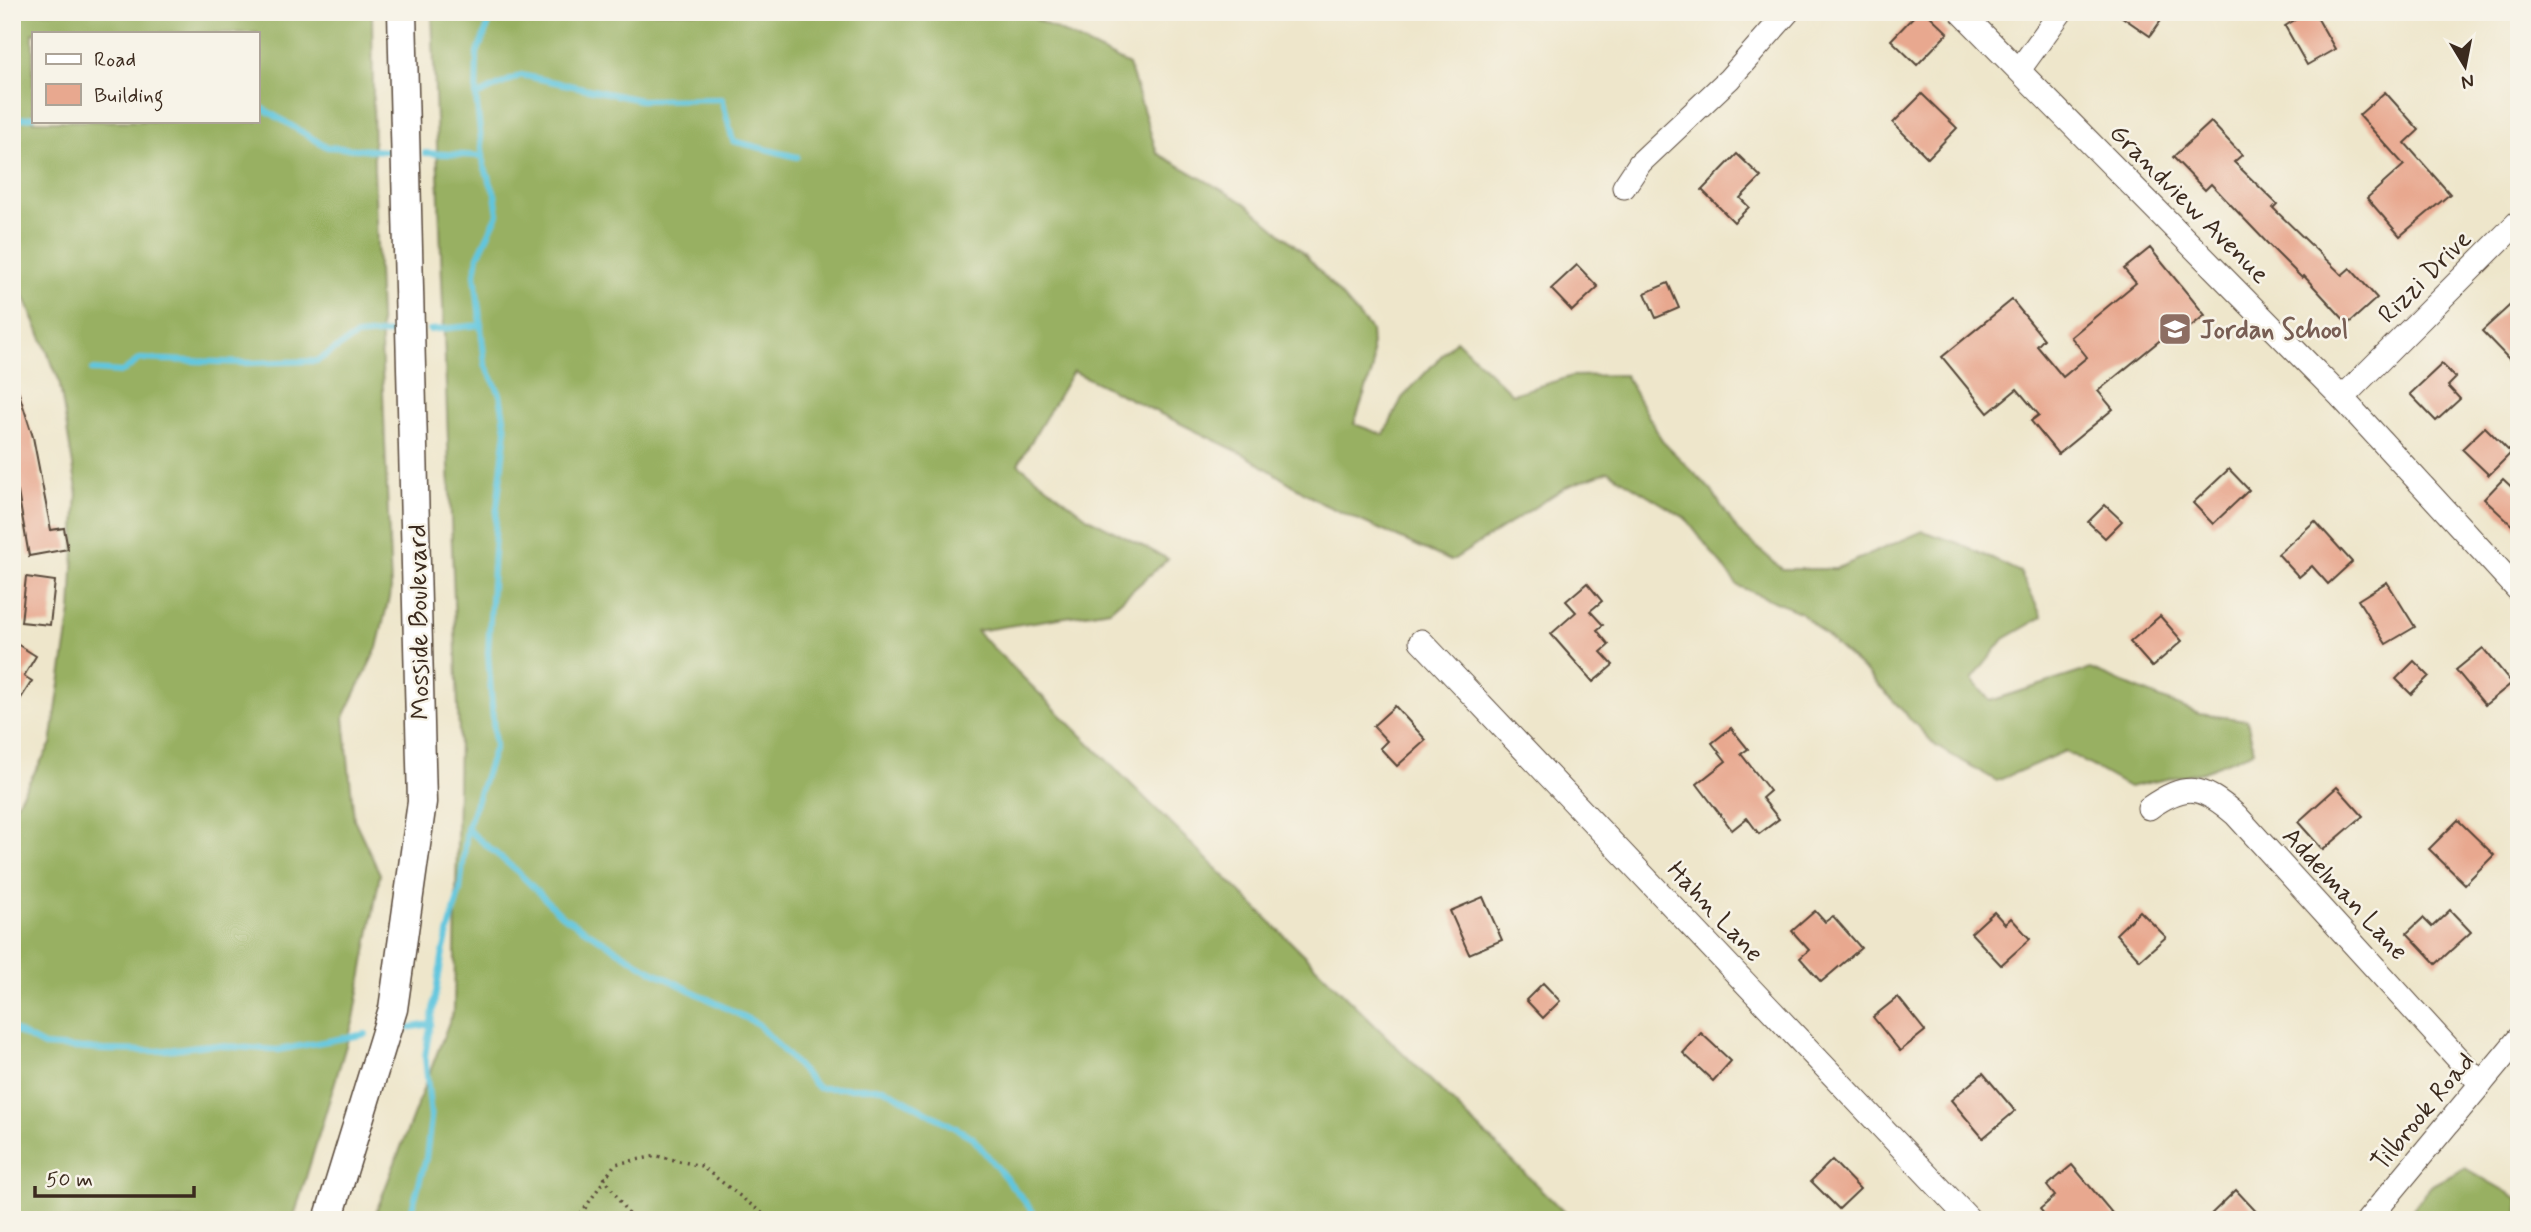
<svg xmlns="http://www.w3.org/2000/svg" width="2531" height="1232" font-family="Mynerve,sans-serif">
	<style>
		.forest { fill: #98b062; stroke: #6a6d40; stroke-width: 2; fill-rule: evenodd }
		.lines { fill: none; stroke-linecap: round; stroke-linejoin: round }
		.stream { stroke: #61c6de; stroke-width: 6 }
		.building { fill: #e8a88f }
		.minor-casing { stroke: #564638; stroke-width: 25 }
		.major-casing { stroke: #564638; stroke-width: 31 }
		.path { stroke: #564638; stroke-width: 3.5; stroke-dasharray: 2 5; stroke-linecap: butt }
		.minor { stroke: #fff; stroke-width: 23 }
		.major { stroke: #fff; stroke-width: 28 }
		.labels { text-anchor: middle; stroke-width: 5; stroke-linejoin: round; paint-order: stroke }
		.street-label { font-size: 26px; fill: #3b2a1e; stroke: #f7f3e8 }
		.education-label { font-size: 26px; font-weight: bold; fill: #785e54; stroke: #f7f3e8; text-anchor: start }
	</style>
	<rect width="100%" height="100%" fill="#f7f3e8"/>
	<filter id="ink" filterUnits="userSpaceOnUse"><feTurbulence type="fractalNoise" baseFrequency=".0143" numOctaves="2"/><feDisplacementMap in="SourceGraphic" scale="14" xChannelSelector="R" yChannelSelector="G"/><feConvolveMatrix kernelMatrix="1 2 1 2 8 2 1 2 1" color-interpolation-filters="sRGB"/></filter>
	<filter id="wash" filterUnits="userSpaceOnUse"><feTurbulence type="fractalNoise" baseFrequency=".00686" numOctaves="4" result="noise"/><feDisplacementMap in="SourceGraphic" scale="28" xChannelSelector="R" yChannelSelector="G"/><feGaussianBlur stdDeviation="1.57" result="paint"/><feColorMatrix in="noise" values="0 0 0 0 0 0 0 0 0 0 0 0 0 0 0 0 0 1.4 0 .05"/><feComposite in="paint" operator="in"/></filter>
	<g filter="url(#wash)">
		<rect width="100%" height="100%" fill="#eee6cb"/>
		<g class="forest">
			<path d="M12 12H372L374 170 391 589 377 648 344 717 354 819 380 874 354 1019 293 1220H12V811L51 744 71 611 77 490 59 380 12 267ZM33 33H257V121H33Z"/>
			<path d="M432 12H1021L1129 65 1157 153 1245 203 1304 253 1371 330 1373 369 1354 424 1384 435 1402 398 1456 340 1512 394 1573 376 1625 375 1663 442 1711 490 1738 531 1782 569H1836L1923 531 1958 543 2020 572 2042 617 2004 639 1972 680 1990 701 2090 669 2199 714 2247 720 2254 751 2204 771 2129 787 2065 751 1997 781 1936 746 1867 673 1800 612 1738 586 1685 518 1608 471 1566 487 1451 561 1323 504 1245 455 1073 371 1018 464 1088 518 1168 559 1110 610 976 631 1572 1220H373L454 1009 459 734Z"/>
			<path d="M2465 1168 2519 1199V1220H2404L2431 1186Z"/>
		</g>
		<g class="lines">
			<g class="stream">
				<path d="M476 96 521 75 640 100 722 99 733 141 797 157"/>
				<path d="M257 105 327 147 387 151"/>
				<path d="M12 120 33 117"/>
				<path d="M425 153 483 156"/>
				<path d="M430 330 481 325"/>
				<path d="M92 370 122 372 140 359 245 363 317 361 356 336 392 333"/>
				<path d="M467 829 518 872 561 915 648 969 758 1024 818 1088H883L972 1137 1040 1220"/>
				<path d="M406 1028 431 1024"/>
				<path d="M12 1029 44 1046 103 1050 158 1051 207 1045 278 1050 366 1034"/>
				<path d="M409 1220 426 1158 431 1118 425 1056 443 952 460 890 467 829 495 747 488 653 496 517 506 430 500 394 485 364 475 274 478 256 498 214 495 194 484 166 476 96 477 53 488 26V12"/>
			</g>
		</g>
		<g id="blocks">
			<g class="building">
				<path d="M1918 12H1926L1948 33 1917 65 1891 40Z"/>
				<path d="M2115 12H2167L2150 36Z"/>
				<path d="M2308 12H2314L2335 49 2307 65 2285 26Z"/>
				<path d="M2385 92 2419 130 2405 143 2450 194 2400 236 2367 198 2404 165 2359 115Z"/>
				<path d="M1922 94 1957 128 1928 158 1893 123Z"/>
				<path d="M2211 122 2242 155 2234 162 2277 204 2273 208 2342 275 2350 268 2377 298 2348 324 2304 276 2302 278 2270 246 2211 184 2205 190 2173 157Z"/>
				<path d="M1737 154 1761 177 1740 198 1749 207 1734 222 1702 190Z"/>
				<path d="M2150 248 2205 315 2185 331 2180 324 2098 391 2113 409 2058 454 2031 421 2039 415 2017 389 1988 413 1942 357 2012 300 2044 339 2037 346 2063 377 2087 357 2071 337 2136 283 2124 269Z"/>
				<path d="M1577 265 1598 287 1572 311 1551 289Z"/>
				<path d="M1668 283 1679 308 1656 318 1645 293Z"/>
				<path d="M2519 297V350L2509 359 2482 331Z"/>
				<path d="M2442 364 2456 378 2448 386 2460 399 2436 421 2410 394Z"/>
				<path d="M16 384 33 437 51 530 64 528 68 549 29 556 18 492 12 493V385Z"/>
				<path d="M2485 427 2511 453 2489 475 2462 449Z"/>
				<path d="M2229 469 2249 490 2213 524 2193 503Z"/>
				<path d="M2503 479 2519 494V532L2484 499Z"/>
				<path d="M2105 505 2122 521 2105 538 2088 522Z"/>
				<path d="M2315 521 2352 562 2328 584 2312 566 2299 577 2278 554Z"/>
				<path d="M26 577 55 581 50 625 21 622Z"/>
				<path d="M2387 582 2415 627 2386 644 2358 600Z"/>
				<path d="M1587 583 1602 601 1590 611 1603 625 1597 630 1609 645 1601 652 1613 665 1593 682 1551 634 1576 612 1566 601Z"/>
				<path d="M2160 616 2182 641 2152 667 2130 642Z"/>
				<path d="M12 641 36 656 24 676 32 681 12 712Z"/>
				<path d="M2483 648 2512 683 2485 705 2456 670Z"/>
				<path d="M2414 661 2429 676 2411 694 2396 679Z"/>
				<path d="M1395 706 1426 740 1397 766 1380 748 1387 741 1373 726Z"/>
				<path d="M1731 728 1748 749 1741 754 1770 791 1762 798 1779 819 1759 834 1747 818 1732 830 1697 784 1726 761 1712 743Z"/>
				<path d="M2337 787 2363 816 2323 850 2298 822Z"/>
				<path d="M2458 820 2494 855 2465 884 2429 849Z"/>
				<path d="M1483 897 1502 940 1469 954 1450 911Z"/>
				<path d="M2450 910 2471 932 2436 964 2407 933 2423 918 2432 927Z"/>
				<path d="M1815 911 1825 922 1833 916 1861 948 1821 982 1800 958 1809 950 1792 931Z"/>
				<path d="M2140 911 2166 937 2140 960 2116 934Z"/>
				<path d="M1994 912 2005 924 2011 918 2030 939 2001 965 1971 933Z"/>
				<path d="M1543 983 1560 1001 1543 1018 1526 1000Z"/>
				<path d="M1898 997 1925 1031 1900 1051 1873 1017Z"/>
				<path d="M1701 1033 1731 1061 1713 1081 1683 1053Z"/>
				<path d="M1983 1073 2015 1111 1983 1138 1951 1100Z"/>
				<path d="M1832 1160 1860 1189 1839 1209 1811 1181Z"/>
				<path d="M2072 1165 2118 1220H2049L2040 1209 2055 1196 2047 1186Z"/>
				<path d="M2236 1190 2264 1220H2205Z"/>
			</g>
		</g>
	</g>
	<g filter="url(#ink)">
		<use href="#blocks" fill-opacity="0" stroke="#564638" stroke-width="2"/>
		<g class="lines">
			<defs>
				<g id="minor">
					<path d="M1961 12 2342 398 2519 591"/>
					<path d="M2019 70 2061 12"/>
					<path d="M1624 187 1640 163 1729 79 1788 12"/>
					<path d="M2342 398 2517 223"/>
					<path d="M1421 641 1970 1220"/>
					<path d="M2149 808C2186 782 2202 785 2236 815L2481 1084"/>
					<path d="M2368 1220 2519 1038"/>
				</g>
				<path id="major" d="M328 1220 393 1009 422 802 402 12"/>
			</defs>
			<use href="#minor" class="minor-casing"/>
			<use href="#major" class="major-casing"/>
			<g class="path">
				<path d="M604 1177 632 1220"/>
				<path d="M577 1220 615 1164 657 1156 701 1166 771 1220"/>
			</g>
			<use href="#minor" class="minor"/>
			<use href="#major" class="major"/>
		</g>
	</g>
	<defs>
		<symbol id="school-square" viewBox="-11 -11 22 22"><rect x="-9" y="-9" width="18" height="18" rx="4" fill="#8d6e63" stroke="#f7f3e8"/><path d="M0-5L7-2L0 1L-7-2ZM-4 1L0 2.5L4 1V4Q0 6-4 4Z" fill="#fff"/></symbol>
	</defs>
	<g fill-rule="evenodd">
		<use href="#school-square" x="2156" y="310" width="38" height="38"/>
	</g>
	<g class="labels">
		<g class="street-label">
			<text transform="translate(2190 203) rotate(45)" y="9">Grandview Avenue</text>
			<text transform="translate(2424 276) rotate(-45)" y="9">Rizzi Drive</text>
			<text transform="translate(418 622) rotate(-91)" y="9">Mosside Boulevard</text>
			<text transform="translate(2346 893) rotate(47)" y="9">Addelman Lane</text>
			<text transform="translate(1716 911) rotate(47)" y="9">Hahn Lane</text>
			<text transform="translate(2422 1111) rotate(-50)" y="9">Tilbrook Road</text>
		</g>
		<g class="education-label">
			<text x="2200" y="338">Jordan School</text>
		</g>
	</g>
	<rect width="2531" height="1232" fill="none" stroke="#f7f3e8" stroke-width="42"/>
	<rect x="32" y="32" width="228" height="91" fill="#f7f3e8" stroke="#aca397" stroke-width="2"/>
	<rect x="46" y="54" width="35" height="10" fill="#ffffff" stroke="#aca397" stroke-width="2"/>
	<text x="94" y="66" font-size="21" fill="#3b2a1e">Road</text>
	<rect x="46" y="84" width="35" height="21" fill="#e8a88f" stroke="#aca397" stroke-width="2"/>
	<text x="94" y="102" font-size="21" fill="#3b2a1e">Building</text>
	<g transform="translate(2465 66) rotate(170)" stroke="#f7f3e8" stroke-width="5" paint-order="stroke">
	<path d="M0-5L12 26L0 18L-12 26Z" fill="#3b2a1e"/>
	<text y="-10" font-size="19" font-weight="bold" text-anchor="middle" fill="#3b2a1e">N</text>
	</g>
	<path d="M35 1186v10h159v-10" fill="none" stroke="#3b2a1e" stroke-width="3.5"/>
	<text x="46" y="1186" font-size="21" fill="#3b2a1e" stroke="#f7f3e8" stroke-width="5" paint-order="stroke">50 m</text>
</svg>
